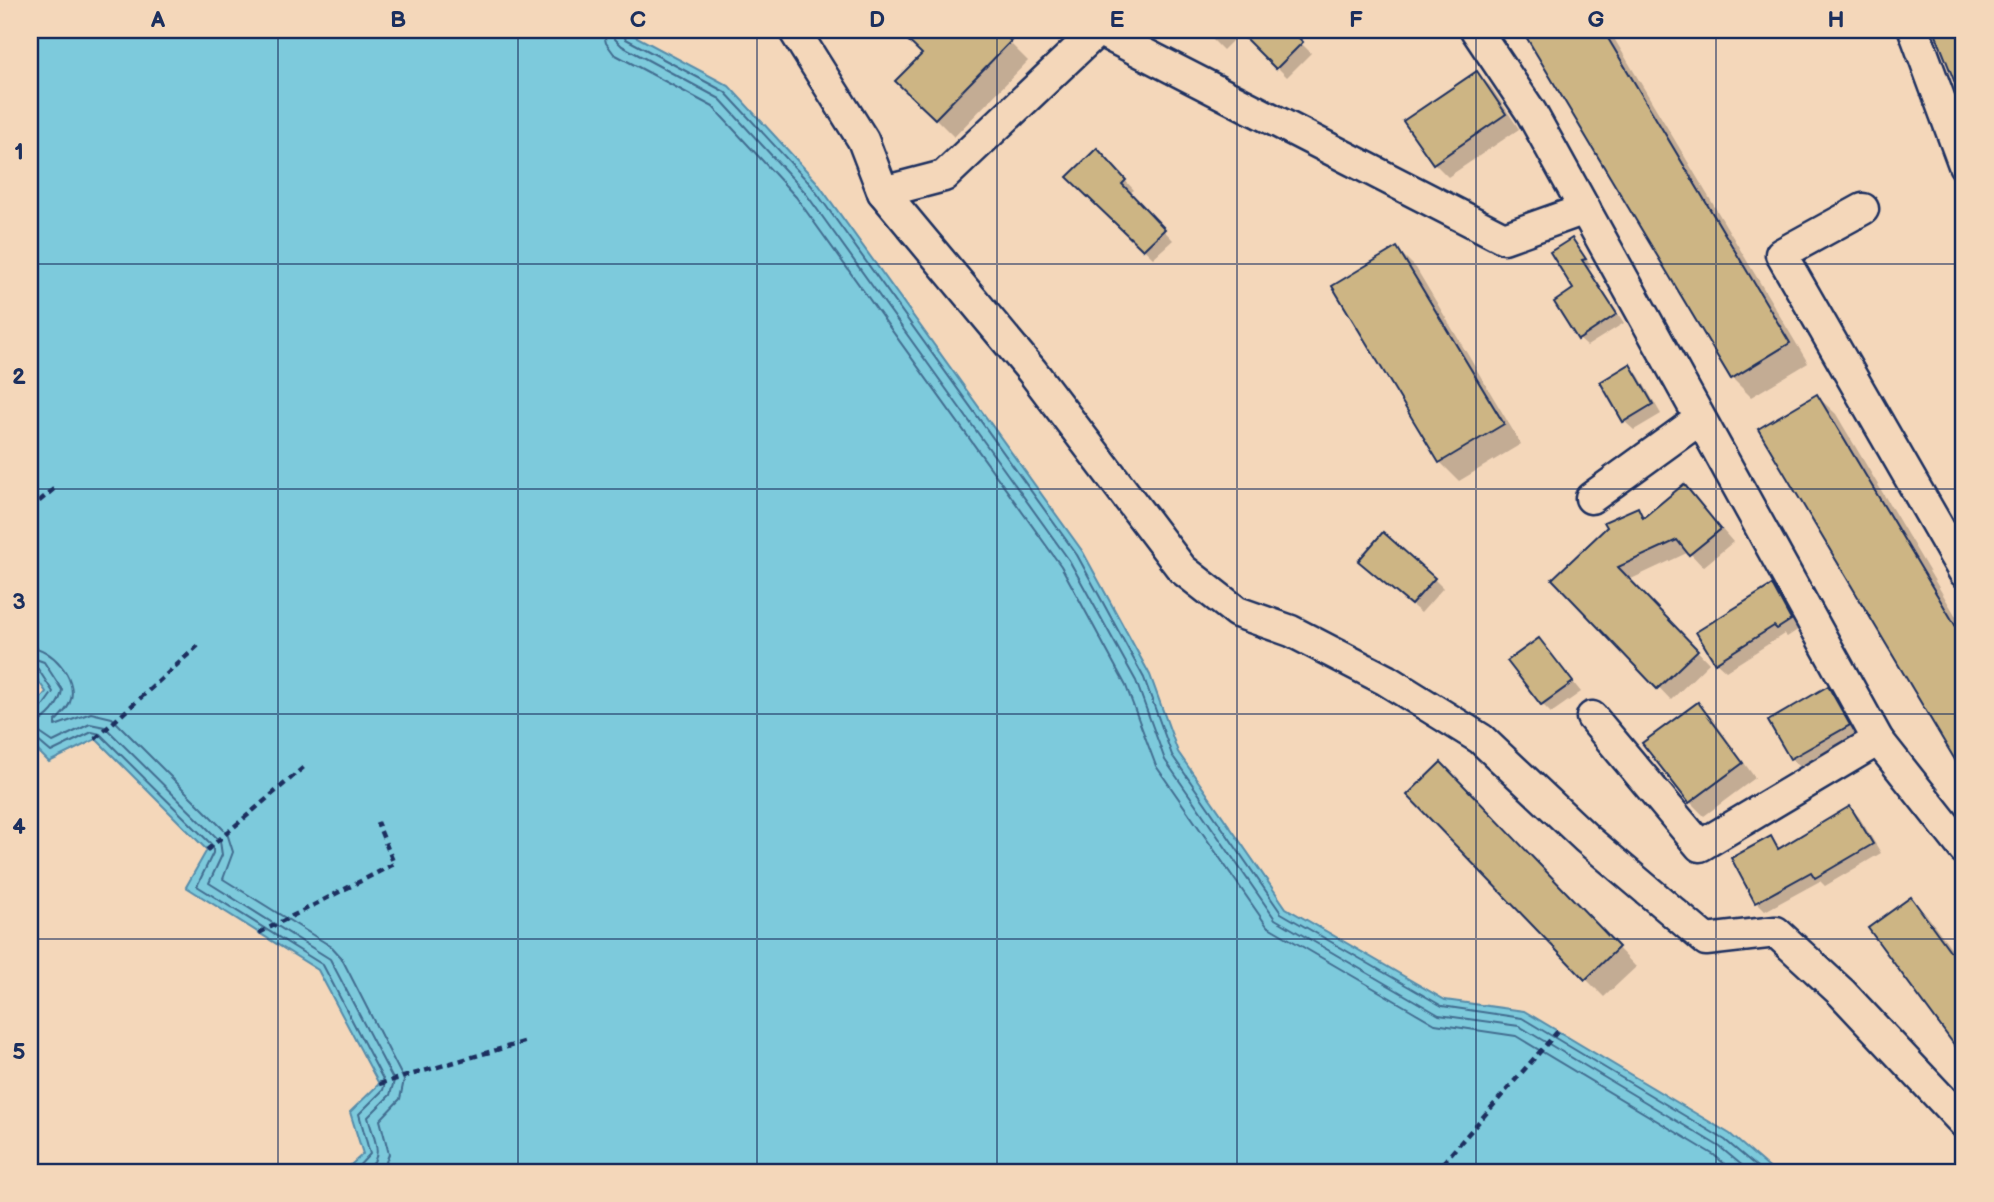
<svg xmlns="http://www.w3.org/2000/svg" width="1994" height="1202" font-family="'Balsamiq Sans',sans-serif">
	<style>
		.water { fill: #7dcadc; stroke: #568caa; stroke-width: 2 }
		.shadow { fill: #0003 }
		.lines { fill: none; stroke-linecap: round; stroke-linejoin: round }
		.shore { stroke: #426d90; stroke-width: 2 }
		.building { fill: #cdb584; stroke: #1b2f5e; stroke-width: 2 }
		.minor-casing { stroke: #1b2f5e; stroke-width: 35 }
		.path { stroke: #1b2f5e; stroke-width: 4.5; stroke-dasharray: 7 5; stroke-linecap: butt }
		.minor { stroke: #f4d7ba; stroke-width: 30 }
		.grid { fill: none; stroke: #1b2f5e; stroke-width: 2; stroke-opacity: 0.55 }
		.neatline { fill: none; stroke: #1b2f5e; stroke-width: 2.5 }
		.grid-label { font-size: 23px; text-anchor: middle; font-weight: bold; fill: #1b2f5e }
	</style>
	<rect width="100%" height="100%" fill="#f4d7ba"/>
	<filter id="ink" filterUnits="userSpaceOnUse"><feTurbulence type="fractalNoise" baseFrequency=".0143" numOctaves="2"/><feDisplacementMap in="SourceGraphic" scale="14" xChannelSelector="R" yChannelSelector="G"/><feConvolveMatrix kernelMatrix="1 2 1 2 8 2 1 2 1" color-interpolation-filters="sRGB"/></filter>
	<g filter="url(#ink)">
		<path class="water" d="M30 30H624L729 86 816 181 1083 552 1150 675 1178 752 1286 908 1445 1000 1524 1011 1730 1134 1774 1172H343L363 1154 350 1112 379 1084 318 970 186 887 207 850 96 739 49 762 30 743V711L46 692 30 669Z"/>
		<g class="shadow">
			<path d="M899 30H997L1028 61 954 137 898 81 924 54Z"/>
			<path d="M1203 30H1243L1223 50Z"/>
			<path d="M1251 30H1288L1311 53 1287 77 1245 35Z"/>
			<path d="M1524 30H1609L1808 363 1751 397 1732 378Z"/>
			<path d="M1935 30H1964V100Z"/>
			<path d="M1477 73 1491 87 1519 129 1448 177 1434 163 1406 121Z"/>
			<path d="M1106 160 1134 190 1129 194 1173 240 1153 258 1069 177Z"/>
			<path d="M1572 240 1592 267 1589 269 1624 323 1587 346 1579 339Z"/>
			<path d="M1397 249 1416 268 1521 444 1459 481 1440 462 1335 286Z"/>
			<path d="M1630 366 1639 376 1661 414 1634 430 1624 421Z"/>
			<path d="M1817 396 1836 414 1964 630V772L1760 430Z"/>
			<path d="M1684 486 1733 542 1703 567 1689 552 1629 580 1709 663 1671 700 1555 579 1637 509 1646 518Z"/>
			<path d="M1370 570 1434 579 1443 588 1421 613Z"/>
			<path d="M1772 587 1781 597 1799 629 1787 637 1784 634 1726 671 1716 662Z"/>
			<path d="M1539 640 1581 692 1551 713 1542 704Z"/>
			<path d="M1828 688 1837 697 1858 735 1801 768 1791 758 1770 721Z"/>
			<path d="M1698 704 1712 718 1755 778 1704 816 1690 802Z"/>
			<path d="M1460 783 1636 967 1604 997 1586 979Z"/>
			<path d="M1850 808 1859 817 1881 853 1825 886 1820 881 1765 911 1756 902 1771 839 1781 849Z"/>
			<path d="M1911 899 1929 918 1964 965V1055L1870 928Z"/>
		</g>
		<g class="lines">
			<g class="shore">
				<path d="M603 30 606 43 614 54 713 107 796 197 1061 566 1126 686 1156 766 1267 926 1435 1024 1516 1036 1714 1155 1734 1172"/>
				<path d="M614 30 615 39 622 46 720 99 804 191 1069 560 1136 681 1165 760 1275 919 1439 1015 1519 1026 1720 1147 1750 1172"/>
				<path d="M622 30 626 39 725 92 811 185 1077 555 1144 678 1172 755 1281 913 1442 1006 1522 1018 1725 1140 1763 1172"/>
				<path d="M30 647C51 648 77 677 71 699 69 709 61 715 55 722V726L91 713 112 718 227 833 233 852 223 879 332 947 341 957 404 1080 400 1099 380 1120 389 1154 382 1172"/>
				<path d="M30 657 44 662 62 690C60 705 47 719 34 724V729L53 742 90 724 105 727 220 841 222 855 209 883 330 959 394 1081 390 1095 368 1117C373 1139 386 1154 366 1172"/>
				<path d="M30 666 38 669 53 692 38 713 30 715"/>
				<path d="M30 739 37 740 51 752 92 732 100 734 213 846V853L197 886 323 965 385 1083 383 1090 359 1114 370 1154 353 1172"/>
			</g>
		</g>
		<g class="building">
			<path d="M897 30H999L1011 41 935 119 895 81 922 54Z"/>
			<path d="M1237 30H1291L1303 42 1276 69Z"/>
			<path d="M1522 30H1603L1790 343 1731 379Z"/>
			<path d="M1934 30H1964V103H1963Z"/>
			<path d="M1477 71 1506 114 1433 164 1403 121Z"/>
			<path d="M1097 148 1126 180 1122 184 1165 229 1143 250 1067 177Z"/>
			<path d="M1572 238 1586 259 1582 260 1617 314 1578 340 1554 302 1573 289 1550 252Z"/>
			<path d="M1397 247 1504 424 1439 463 1332 286Z"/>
			<path d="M1630 364 1653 404 1623 422 1600 382Z"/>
			<path d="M1817 394 1964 640V775L1758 429Z"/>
			<path d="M1684 484 1721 529 1689 555 1677 540 1618 567 1698 650 1657 689 1552 579 1607 527 1604 522 1638 507 1643 518Z"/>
			<path d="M1383 532 1435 578 1411 605 1358 561Z"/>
			<path d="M1772 585 1791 620 1777 629 1774 626 1715 663 1696 632Z"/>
			<path d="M1539 638 1573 682 1541 705 1507 661Z"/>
			<path d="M1828 686 1850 725 1790 759 1768 721Z"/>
			<path d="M1698 702 1743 763 1689 803 1642 743Z"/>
			<path d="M1441 762 1619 947 1585 980 1407 795Z"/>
			<path d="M1850 806 1873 844 1815 878 1811 872 1755 903 1731 858 1771 836 1778 849Z"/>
			<path d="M1911 897 1964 970V1058L1868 928Z"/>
		</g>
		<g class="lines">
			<defs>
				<g id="minor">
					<path d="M794 30 863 140 883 192 1032 371 1182 569 1237 612 1291 631 1386 680 1481 739 1587 839 1706 940 1776 932 1842 993 1964 1123"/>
					<path d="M1476 30 1531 112 1878 740 1964 849"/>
					<path d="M1914 30 1964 165"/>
					<path d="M883 192 944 176 1098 30 1504 238 1585 209"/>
					<path d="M1863 209 1781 254 1964 572"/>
					<path d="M1591 498 1700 419"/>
					<path d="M1592 717 1700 846 1878 740"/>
				</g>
			</defs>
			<use href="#minor" class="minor-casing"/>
			<g class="path">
				<path d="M30 509 56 487"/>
				<path d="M95 739 201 643"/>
				<path d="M207 850 305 766"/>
				<path d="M259 933 394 864 377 822"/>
				<path d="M379 1084 524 1042"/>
				<path d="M1435 1172 1558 1031"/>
			</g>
			<use href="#minor" class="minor"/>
		</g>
	</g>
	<path class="grid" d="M278 30V1172M518 30V1172M757 30V1172M997 30V1172M1237 30V1172M1476 30V1172M1716 30V1172M30 264H1964M30 489H1964M30 714H1964M30 939H1964"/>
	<rect width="1994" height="1202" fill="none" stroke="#f4d7ba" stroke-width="77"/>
	<rect x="38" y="38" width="1917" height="1126" class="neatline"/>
	<g class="grid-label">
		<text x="158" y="27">A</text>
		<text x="398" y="27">B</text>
		<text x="638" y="27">C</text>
		<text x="877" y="27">D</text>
		<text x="1117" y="27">E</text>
		<text x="1356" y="27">F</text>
		<text x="1596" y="27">G</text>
		<text x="1836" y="27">H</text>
		<text x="19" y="159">1</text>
		<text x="19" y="384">2</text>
		<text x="19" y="609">3</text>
		<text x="19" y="834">4</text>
		<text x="19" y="1059">5</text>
	</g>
</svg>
